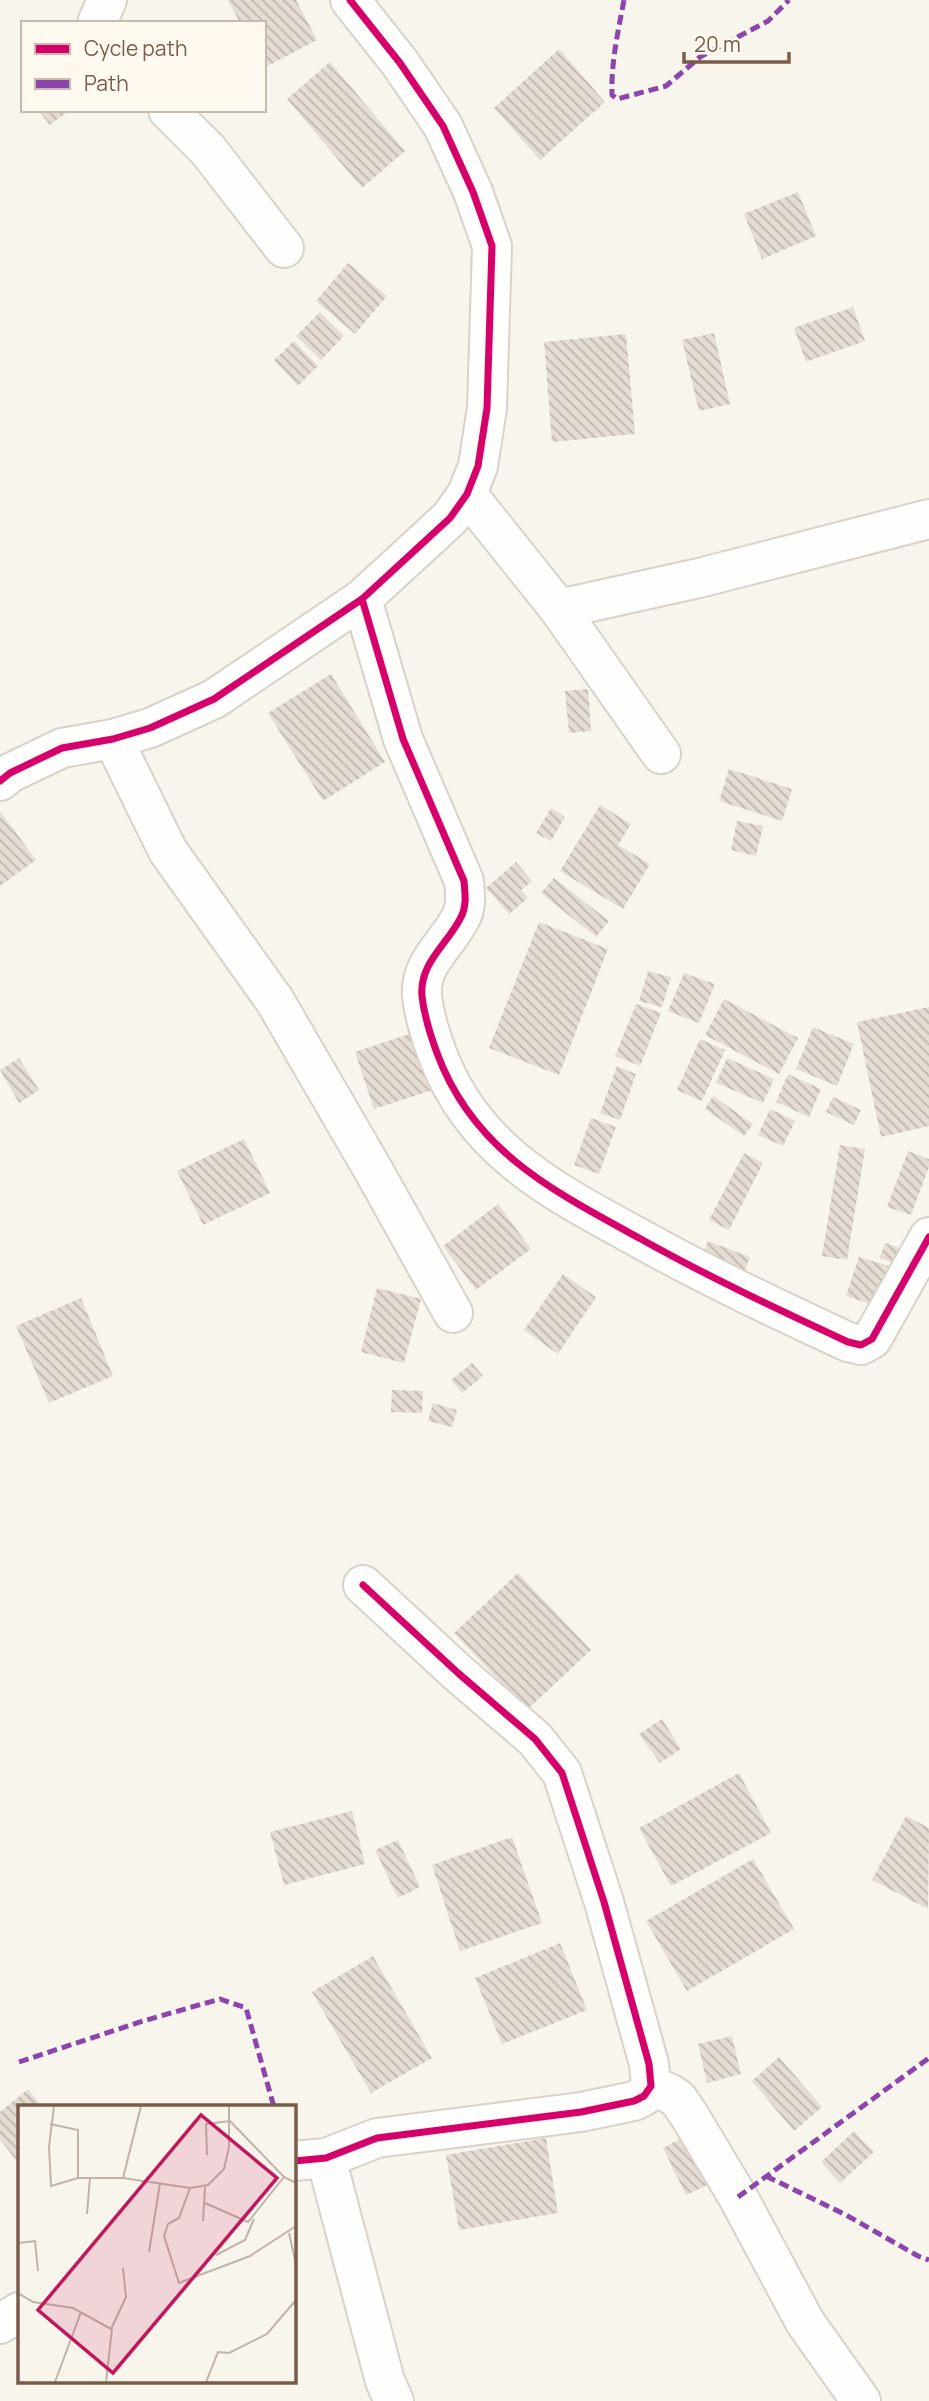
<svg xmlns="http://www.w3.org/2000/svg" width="929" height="2401" font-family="Manrope,sans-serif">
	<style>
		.building { fill: url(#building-back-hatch) }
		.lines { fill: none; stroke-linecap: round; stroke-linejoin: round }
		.minor-casing { stroke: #d8d2cb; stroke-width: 42 }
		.minor { stroke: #fefefc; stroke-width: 38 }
		.quiet { stroke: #8e44ad; stroke-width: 5; stroke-dasharray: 10 5; stroke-linecap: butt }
		.cycleway-casing { stroke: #fff9f0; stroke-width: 11 }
		.cycleway { stroke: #d6006c; stroke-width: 7 }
		.inset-road { fill: none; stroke: #c1b3a7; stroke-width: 2 }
		.view { fill: #c2185b; fill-opacity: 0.15; stroke: #c2185b; stroke-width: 3.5 }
		.inset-edge { fill: none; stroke: #795c4a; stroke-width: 3.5 }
	</style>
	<defs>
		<pattern id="building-back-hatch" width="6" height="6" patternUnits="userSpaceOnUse" patternTransform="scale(1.75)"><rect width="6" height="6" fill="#e5ddd4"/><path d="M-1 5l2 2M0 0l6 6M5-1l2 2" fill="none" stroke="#beb6ae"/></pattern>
	</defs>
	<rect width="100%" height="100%" fill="#f8f5ed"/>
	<g class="building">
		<path d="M228 0H296L317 40 264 68V23H240Z"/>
		<path d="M559 49 605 102 540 160 494 108Z"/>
		<path d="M330 62 405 151 362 188 287 99Z"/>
		<path d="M38 110H70L50 125Z"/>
		<path d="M798 192 816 236 762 259 744 214Z"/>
		<path d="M348 263 387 296 355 334 316 301Z"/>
		<path d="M853 307 865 341 806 362 794 328Z"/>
		<path d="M320 312 344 336 321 360 296 336Z"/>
		<path d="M714 333 730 404 699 411 682 340Z"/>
		<path d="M626 334 635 434 552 442 544 342Z"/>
		<path d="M294 341 318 366 298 386 274 360Z"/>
		<path d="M331 674 385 762 323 801 268 713Z"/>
		<path d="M588 689 591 731 569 733 565 691Z"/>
		<path d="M729 769 792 789 782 821 719 801Z"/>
		<path d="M600 805 631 824 618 845 650 864 623 909 560 871Z"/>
		<path d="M551 808 565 817 551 841 536 833Z"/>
		<path d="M0 811 36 860 0 886Z"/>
		<path d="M737 821 763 826 756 856 731 850Z"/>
		<path d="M516 862 532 881 521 890 528 898 509 914 486 888Z"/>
		<path d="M554 878 609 921 596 937 541 893Z"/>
		<path d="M539 922 608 949 559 1075 489 1048Z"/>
		<path d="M648 971 671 977 662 1007 639 1001Z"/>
		<path d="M684 973 715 984 699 1023 668 1011Z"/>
		<path d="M724 999 798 1038 779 1074 705 1035Z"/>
		<path d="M636 1004 661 1013 640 1066 615 1056Z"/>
		<path d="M929 1007V1126L881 1137 857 1022Z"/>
		<path d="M813 1027 854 1044 837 1086 796 1069Z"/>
		<path d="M415 1032 433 1090 374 1109 355 1052Z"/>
		<path d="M700 1039 725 1050 702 1101 677 1090Z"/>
		<path d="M19 1058 39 1090 19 1103 0 1070Z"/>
		<path d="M727 1058 774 1079 763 1103 716 1083Z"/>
		<path d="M617 1066 636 1074 620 1120 600 1113Z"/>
		<path d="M788 1074 821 1089 809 1117 776 1102Z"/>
		<path d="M713 1096 753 1124 744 1136 705 1109Z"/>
		<path d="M833 1097 861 1110 854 1125 826 1112Z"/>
		<path d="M770 1109 795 1121 783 1146 758 1135Z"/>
		<path d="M591 1118 616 1127 599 1174 574 1165Z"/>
		<path d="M244 1139 270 1193 203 1225 177 1171Z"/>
		<path d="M840 1145 865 1149 847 1260 822 1256Z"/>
		<path d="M908 1151 929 1159V1167L911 1215 887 1207Z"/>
		<path d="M744 1153 763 1163 729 1230 709 1220Z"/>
		<path d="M498 1204 531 1249 476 1290 443 1246Z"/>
		<path d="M708 1241 750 1257 744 1273 702 1257Z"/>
		<path d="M885 1243 912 1252 907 1268 880 1258Z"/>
		<path d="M859 1257 889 1266 876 1306 846 1296Z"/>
		<path d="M563 1274 596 1297 558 1354 524 1330Z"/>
		<path d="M377 1288 421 1299 404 1363 361 1352Z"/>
		<path d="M81 1298 113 1376 49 1403 16 1326Z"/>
		<path d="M472 1363 483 1376 462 1393 451 1380Z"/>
		<path d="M392 1390 423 1391 422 1413 391 1412Z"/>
		<path d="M433 1403 457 1410 452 1427 428 1421Z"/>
		<path d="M518 1573 591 1650 527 1710 454 1633Z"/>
		<path d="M662 1719 681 1749 660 1763 639 1734Z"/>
		<path d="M739 1773 771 1833 671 1886 639 1828Z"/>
		<path d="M352 1811 365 1864 284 1885 270 1832Z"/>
		<path d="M906 1816 929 1828 928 1909 872 1880Z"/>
		<path d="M512 1837 542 1923 460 1951 432 1865Z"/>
		<path d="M398 1840 420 1887 398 1898 375 1850Z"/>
		<path d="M753 1859 794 1929 687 1991 646 1921Z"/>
		<path d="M560 1943 587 2010 502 2044 475 1978Z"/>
		<path d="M373 1956 432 2058 371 2093 312 1992Z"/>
		<path d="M732 2036 741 2074 707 2083 698 2044Z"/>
		<path d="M779 2057 822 2107 794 2131 752 2081Z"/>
		<path d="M28 2089 42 2107H19V2164L0 2140V2112Z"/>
		<path d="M854 2131 874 2152 840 2183 821 2162Z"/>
		<path d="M692 2133 716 2181 686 2195 663 2148Z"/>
		<path d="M546 2138 558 2213 459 2230 446 2155Z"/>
	</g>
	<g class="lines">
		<defs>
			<g id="minor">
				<path d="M97 23 107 0"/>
				<path d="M168 110 208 150 284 248"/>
				<path d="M467 494 559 609 661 754"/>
				<path d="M362 599 403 739 464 881C465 893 467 906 461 917 448 944 419 963 422 996 424 1016 430 1034 437 1053 473 1151 553 1191 639 1238 707 1276 777 1309 848 1342L861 1345 872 1339 929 1237"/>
				<path d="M559 609 699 578 929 519"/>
				<path d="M113 739 168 851 275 1001 375 1173 453 1313"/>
				<path d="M0 781 10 773 62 748 113 739 150 728 214 699 362 599 450 518 467 494 478 466 487 408 492 246 473 192 443 126 400 63 350 0"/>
				<path d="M651 2086 669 2093 678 2099 689 2115 738 2197 805 2322 861 2401"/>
				<path d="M326 2158 385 2381 394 2401"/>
				<path d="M294 2161 326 2158 377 2138 581 2112 634 2101 644 2096 651 2086 649 2064 604 1902 562 1773 535 1739 458 1673 363 1585"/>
				<path d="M0 2324 19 2312"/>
			</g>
		</defs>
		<use href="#minor" class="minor-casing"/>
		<use href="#minor" class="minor"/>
		<g class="quiet">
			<path d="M624 0C618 32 611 62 612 95L617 99 666 86 700 57 768 21 789 0"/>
			<path d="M19 2062 143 2021 220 1999 246 2008 274 2107"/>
			<path d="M766 2176 846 2215 918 2256 929 2260"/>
			<path d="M738 2197 929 2058"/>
		</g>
		<defs>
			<g id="cycleway">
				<path d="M362 599 403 739 464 881C465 893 467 906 461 917 448 944 419 963 422 996 424 1016 430 1034 437 1053 473 1151 553 1191 639 1238 707 1276 777 1309 848 1342L861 1345 872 1339 929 1237"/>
				<path d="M0 781 10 773 62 748 113 739 150 728 214 699 362 599 450 518 467 494 478 466 487 408 492 246 473 192 443 126 400 63 350 0"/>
				<path d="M294 2161 326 2158 377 2138 581 2112 634 2101 644 2096 651 2086 649 2064 604 1902 562 1773 535 1739 458 1673 363 1585"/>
			</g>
		</defs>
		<use href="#cycleway" class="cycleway-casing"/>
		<use href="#cycleway" class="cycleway"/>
	</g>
	<g transform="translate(18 2105)">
		<rect width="278" height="278" fill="#f8f5ed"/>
		<path class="inset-road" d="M36 1 31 42 33 81 60 73H105L172 83 190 80 206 64 211 42V1M32 19 60 25V73M189 50 188 19 212 16 266 72 278 78M105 73 123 1M172 83 161 113 150 119 146 131 161 178 232 151 278 121M187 98 230 117 266 72M69 109 72 73M185 116 187 82M271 128 278 160M0 138 17 136 20 166M131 147 142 78M198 150 227 135 236 114M0 188 15 197 55 203 93 224 108 192 105 163M37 277 63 207M88 277 94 224M188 277 200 247 211 248 249 229 278 195"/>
		<path class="view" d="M183 10 259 73 95 268 20 205Z"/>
		<rect width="278" height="278" class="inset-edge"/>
	</g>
	<rect x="21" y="21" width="245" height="91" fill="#fff9f0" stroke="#c9baae" stroke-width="2"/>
	<rect x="35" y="44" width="35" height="10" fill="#d6006c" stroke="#c9baae" stroke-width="2"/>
	<text x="84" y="56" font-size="21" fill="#795c4a">Cycle path</text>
	<rect x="35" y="79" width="35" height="10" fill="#8e44ad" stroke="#c9baae" stroke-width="2"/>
	<text x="84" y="91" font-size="21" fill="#795c4a">Path</text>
	<path d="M684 52v10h105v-10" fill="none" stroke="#795c4a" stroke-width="3.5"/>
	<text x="694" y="52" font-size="21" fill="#795c4a" stroke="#fff9f0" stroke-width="5" paint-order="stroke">20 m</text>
</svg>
